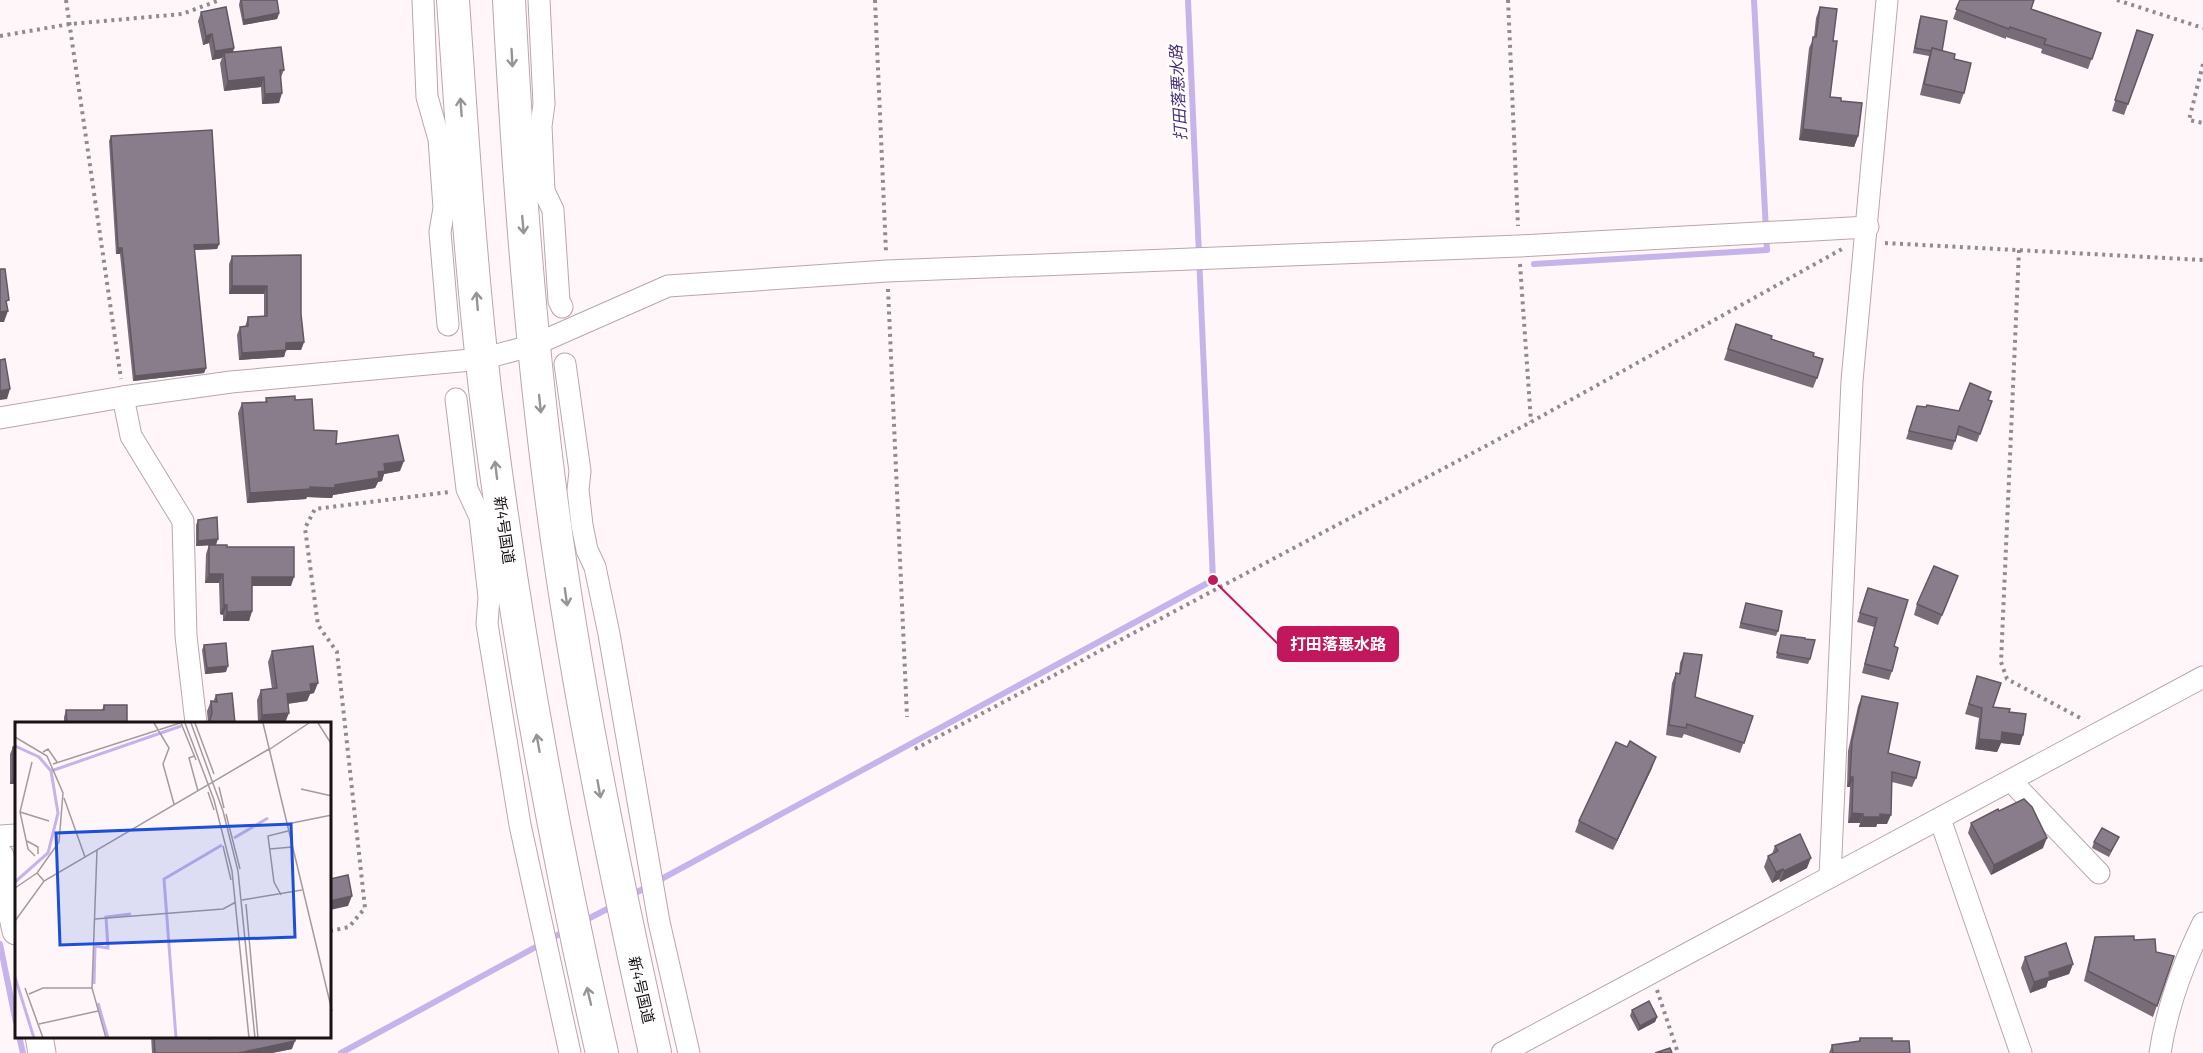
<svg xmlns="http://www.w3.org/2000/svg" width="2203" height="1053" font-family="Barlow,'Noto Sans JP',sans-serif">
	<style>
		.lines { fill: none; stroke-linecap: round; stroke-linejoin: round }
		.stream { stroke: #c6b3e9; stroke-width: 6 }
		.minor-casing { stroke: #b9a6af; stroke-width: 23 }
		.major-casing { stroke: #b9a6af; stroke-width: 29 }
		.highway-casing { stroke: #b9a6af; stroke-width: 34 }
		.path { stroke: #928a8e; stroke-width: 4; stroke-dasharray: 3 4.5; stroke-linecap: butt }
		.minor { stroke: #fff; stroke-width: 21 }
		.major { stroke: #fff; stroke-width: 27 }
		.highway { stroke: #fff; stroke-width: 32 }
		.wall { fill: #776c78 }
		.shaded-wall { fill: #615861 }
		.building { fill: #8a7d8b; stroke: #615861; stroke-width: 1.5 }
		.oneway { stroke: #989496 }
		.labels { text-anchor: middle; stroke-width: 5; stroke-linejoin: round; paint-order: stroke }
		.street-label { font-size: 15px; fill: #191215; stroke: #fff }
		.water-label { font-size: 16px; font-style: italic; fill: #4b3071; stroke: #fff }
		.inset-river { fill: none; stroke: #c6b3e9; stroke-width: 3 }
		.inset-road { fill: none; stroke: #a39b9e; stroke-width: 1.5 }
		.view { fill: #1d4ed8; fill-opacity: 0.15; stroke: #1d4ed8; stroke-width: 3 }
		.inset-edge { fill: none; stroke: #191215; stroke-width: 3 }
		.leader { fill: none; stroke: #c2185b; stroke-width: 2 }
		.callout-dot { fill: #c2185b; stroke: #fff; stroke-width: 2 }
		.callout { fill: #c2185b; stroke: #c2185b; stroke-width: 2 }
		.callout-label { font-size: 16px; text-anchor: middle; font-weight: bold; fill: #fff }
	</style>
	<rect width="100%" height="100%" fill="#fff6fa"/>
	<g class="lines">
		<g class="stream">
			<path d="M1534 264 1767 250 1754 0"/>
			<path d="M630 896 1213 580 1188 0"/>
			<path d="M582 922 613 906"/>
			<path d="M0 944 16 1023"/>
			<path d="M19 1036 23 1053"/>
			<path d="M341 1053 565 931"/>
		</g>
		<defs>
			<g id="minor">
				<path d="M423 0 427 97 439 139 444 208 440 232 448 325"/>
				<path d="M539 0 544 104 541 126 544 191 553 210 559 301 562 307"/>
				<path d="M565 364 580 471 578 490 582 525 587 550 595 567 609 634 659 922 689 1053"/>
				<path d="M123 397 131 436 183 521 186 636 196 723"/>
				<path d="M456 399 467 489 480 517 489 597 487 624 520 825 570 1053"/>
				<path d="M0 418 123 397 231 382 482 359 534 345 668 286 887 271 1519 246 1868 227"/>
				<path d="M2011 781 2099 873"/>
				<path d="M1940 819 2021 1053"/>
				<path d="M0 836 16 835"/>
				<path d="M1830 877 1852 381 1887 0"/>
				<path d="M1502 1053 2203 677"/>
				<path d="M2160 1053C2167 1007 2183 964 2203 923"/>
			</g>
			<g id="major">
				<path d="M0 856 16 931"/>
				<path d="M39 1036 42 1053"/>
			</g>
			<g id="highway">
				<path d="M453 0C462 130 470 260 485 389 513 613 552 834 602 1053"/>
				<path d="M509 0C517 155 528 310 547 464 571 662 612 858 655 1053"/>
			</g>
		</defs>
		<use href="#minor" class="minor-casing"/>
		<use href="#major" class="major-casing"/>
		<use href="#highway" class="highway-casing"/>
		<g class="path">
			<path d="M66 0 121 379"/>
			<path d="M875 0 886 252"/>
			<path d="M1508 0 1518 226"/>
			<path d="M2117 0 2203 28"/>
			<path d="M0 36 70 24 182 14 220 0"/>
			<path d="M2203 64 2189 120 2203 123"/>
			<path d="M1885 243 2203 260"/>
			<path d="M2019 250 2001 662 2007 679 2084 720"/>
			<path d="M1520 264 1531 422"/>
			<path d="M888 289 907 717"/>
			<path d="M915 749 1531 422 1842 249"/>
			<path d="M330 931 349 927 365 908 337 652 318 625 305 528 315 509 449 492"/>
			<path d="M1657 990 1678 1053"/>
		</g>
		<use href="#minor" class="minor"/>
		<use href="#major" class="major"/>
		<use href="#highway" class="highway"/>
	</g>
	<g class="wall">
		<path d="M240 0 279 13 277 19 243 25 239 5Z"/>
		<path d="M1960 0 2031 9 2101 33 2088 69 2041 53 2042 49 2006 37V39L1953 19Z"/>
		<path d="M1820 7 1833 41 1830 97 1841 101 1858 136 1854 147 1799 140 1809 48 1814 37 1816 18Z"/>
		<path d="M201 12 234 48 233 52 284 70 281 77 279 103 262 104 261 87 224 91 220 63 222 58 212 60 209 43 203 45 198 21Z"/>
		<path d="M1921 16 1942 51 1954 59 1964 93 1960 104 1920 95 1929 56 1913 53 1919 21Z"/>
		<path d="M2137 30 2153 35 2124 115 2112 111Z"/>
		<path d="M111 136 219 244 217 249 194 250 206 368 204 373 133 381 120 254H116L109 141Z"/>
		<path d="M232 256 301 314 304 342 301 350H286L284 357 239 360 237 335 240 327H245L248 317 264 316V294H229V264Z"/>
		<path d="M1736 324 1813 356 1817 378 1813 388 1724 360Z"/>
		<path d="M266 398 295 400 314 430 336 444 400 471 384 474 382 481 378 482 375 488 333 495 332 498 307 497 306 499 247 503 238 413 242 403 265 402Z"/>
		<path d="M1988 400 1992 401 1977 442 1957 435 1952 450 1906 439 1917 406 1959 411Z"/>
		<path d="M198 520 216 545 227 547 291 586H252V611L249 621H223V615L220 614 219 583H205L206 554 209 545 196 546V525Z"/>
		<path d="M1954 586 1938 625 1914 615 1917 604Z"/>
		<path d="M1868 588 1892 671 1889 680 1862 673 1874 627 1857 622Z"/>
		<path d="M1746 603 1778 631 1776 636 1739 628Z"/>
		<path d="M1781 635 1810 659 1808 664 1776 658Z"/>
		<path d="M204 645 226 672 205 674 202 650Z"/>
		<path d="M272 651 314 693 310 694 307 701 288 704 285 723H258L257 700 261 690 272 689 268 662Z"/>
		<path d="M1684 653 1695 697 1753 716 1740 753 1684 734 1682 738 1666 735 1672 683 1676 673 1679 674 1680 663Z"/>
		<path d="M1977 676 1993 707 2009 712 2020 745 2001 743 1997 752 1975 749 1979 718 1965 714Z"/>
		<path d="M216 695 235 723H208L207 711 211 701 213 702Z"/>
		<path d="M1862 696 1888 753 1916 778 1912 787 1892 782 1887 824H1877L1876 827H1859L1860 823H1848L1850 787H1847L1848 751 1858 706Z"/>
		<path d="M104 705 127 723H64V717L66 710H102Z"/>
		<path d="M13 747 16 784H10V754Z"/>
		<path d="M1652 768 1613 850 1575 832 1579 821Z"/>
		<path d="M1999 811 2043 848 1991 875 1968 833 1971 823Z"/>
		<path d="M2119 837 2109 857 2092 848 2094 842Z"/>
		<path d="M1775 846 1807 868 1780 882 1779 879 1772 883 1764 867 1768 856 1772 854Z"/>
		<path d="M2095 937 2134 940 2156 952 2174 956 2153 1017 2084 981 2092 948Z"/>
		<path d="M2025 957 2073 964 2069 974 2048 981 2046 987 2030 993 2021 968Z"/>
		<path d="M1632 1010 1657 1017 1655 1022 1638 1031 1630 1016Z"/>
		<path d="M151 1036H209V1039L292 1049 272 1053H152Z"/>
		<path d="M1860 1038 1892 1041 1910 1053H1829L1832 1045 1859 1041Z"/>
	</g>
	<g class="shaded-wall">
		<path d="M279 13 277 19 243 25 244 20Z"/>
		<path d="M212 34 209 43 203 45 206 36Z"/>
		<path d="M234 48 231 57 224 53 222 58 212 60 215 51Z"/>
		<path d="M264 77 261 87 224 91 228 81Z"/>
		<path d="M282 93 279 103 262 104 265 94Z"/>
		<path d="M1803 129 1858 136 1854 147 1799 140Z"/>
		<path d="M219 244 217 249 192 250 194 245Z"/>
		<path d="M118 248H122L120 254H116Z"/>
		<path d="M232 286H267L264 294H229Z"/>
		<path d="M8 311 4 322H0V312Z"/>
		<path d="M304 342 301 350H286L284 357 239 360 242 353 286 343Z"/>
		<path d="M206 368 204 373 133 381 135 376Z"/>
		<path d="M10 389 7 399 0 400V391Z"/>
		<path d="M404 461 400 471 384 474 382 481 378 482 375 488 333 495 332 498 307 497 306 499 247 503 250 493 335 485 378 472 384 464Z"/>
		<path d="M218 539 216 545 196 546 198 541Z"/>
		<path d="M209 574H223L219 583H205Z"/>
		<path d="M252 577H294L291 586H248Z"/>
		<path d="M224 605H227L223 615 220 614Z"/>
		<path d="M252 611 249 621H223L227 612Z"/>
		<path d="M228 666 226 672 205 674 207 668Z"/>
		<path d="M318 683 314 693 310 694 307 701 283 704 287 694 310 684Z"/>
		<path d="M289 713 285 723H259L262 715Z"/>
		<path d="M2002 732 2023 735 2020 745 2001 743 1997 752 1975 749 1979 739Z"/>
		<path d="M1656 757 1652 768 1613 850 1617 840Z"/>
		<path d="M13 777H16V784H10Z"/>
		<path d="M1850 777H1853L1850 787H1847Z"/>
		<path d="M1852 813 1863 814 1860 823H1848Z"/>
		<path d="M1880 814 1891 815 1887 824H1877L1876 827H1859L1863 817Z"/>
		<path d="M2047 838 2043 848 1991 875 1994 865Z"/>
		<path d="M1811 858 1807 868 1780 882 1784 871Z"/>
		<path d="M1783 869 1779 879 1772 883 1776 872Z"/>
		<path d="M352 896 348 906 330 910V901Z"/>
		<path d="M2073 964 2069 974 2048 981 2046 987 2030 993 2034 982 2049 972Z"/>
		<path d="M1657 1017 1655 1022 1638 1031 1640 1026Z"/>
		<path d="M295 1041 292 1049 272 1053H239Z"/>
	</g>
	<g class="building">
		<path d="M241 0H277L279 13 244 20Z"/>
		<path d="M1960 0H2034L2031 9 2101 33 2092 59 2044 44 2046 39 2010 27 2009 29 1956 9Z"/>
		<path d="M226 7 234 48 215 51 212 34 206 36 201 12Z"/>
		<path d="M1820 7 1837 9 1833 41H1837L1830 97 1841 98V101L1862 103 1858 136 1803 129 1813 37H1816Z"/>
		<path d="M1921 16 1947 21 1942 51 1932 48 1931 51 1915 48Z"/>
		<path d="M2137 30 2153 35 2128 104 2115 100Z"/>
		<path d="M281 47 284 70H280L282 93 265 94 264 77 228 81 224 53Z"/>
		<path d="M1932 48 1955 54 1954 59 1971 63 1964 93 1924 84Z"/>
		<path d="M212 130 219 244 194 245 206 368 135 376 122 248H118L111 136Z"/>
		<path d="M301 255V314L304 342 286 343V350L242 353 240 327 248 326V317L267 316V286H232V256Z"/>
		<path d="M0 269H5L9 300 6 301 8 311 0 312Z"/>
		<path d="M1736 324 1772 336 1771 339 1814 353 1813 356 1823 359 1817 378 1728 349Z"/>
		<path d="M5 359 10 389 0 391V360Z"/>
		<path d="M1970 383 1991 392 1988 400 1992 401 1980 434 1959 426 1955 441 1909 431 1917 406 1926 407 1927 405 1959 411Z"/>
		<path d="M295 396V400L312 399 314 430 337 431 336 444 398 435 404 461 384 464 385 471 378 472 379 478 335 485V488L310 487V489L250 493 242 403 267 402 266 398Z"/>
		<path d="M217 517 218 539 198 541V520Z"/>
		<path d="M209 545H227V547H294V577H252V611L227 612V605H224L223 574H209Z"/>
		<path d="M1934 566 1958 576 1942 615 1917 604Z"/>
		<path d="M1868 588 1908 600 1894 646 1898 648 1892 671 1865 664 1877 618 1860 613Z"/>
		<path d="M1746 603 1782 611 1778 631 1741 623Z"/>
		<path d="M1781 635 1805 638V639L1815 640 1810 659 1777 653Z"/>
		<path d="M226 643 228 666 207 668 204 645Z"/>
		<path d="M313 646 318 683 310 684 311 691 287 694 289 713 262 715 261 690 277 688 272 651Z"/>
		<path d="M1684 653 1702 655 1695 697 1753 716 1744 743 1687 724 1686 728 1669 725 1676 673 1680 674Z"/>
		<path d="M1977 676 2001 683 1993 707 2010 709 2009 712 2026 714 2023 735 2002 732 2001 741 1979 739 1982 708 1969 704Z"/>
		<path d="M232 693 235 723H209L212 713 211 701 217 702 216 695Z"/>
		<path d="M1862 696 1898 703 1888 753 1920 762 1916 778 1892 772 1891 815 1880 814V817H1863V814L1852 813 1853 777H1850L1852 741Z"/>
		<path d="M104 705H127V723H67L66 710H104Z"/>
		<path d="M1630 741 1656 757 1617 840 1579 821 1616 742 1627 747Z"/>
		<rect x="13" y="747" width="3" height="30"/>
		<path d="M2024 799 2032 807 2047 838 1994 865 1971 823 1998 809 1999 811Z"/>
		<path d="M2102 828 2119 837 2111 851 2094 842Z"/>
		<path d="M1800 834 1811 858 1784 871 1783 869 1776 872 1768 856 1778 851 1775 846Z"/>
		<path d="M348 875 352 896 330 901V879Z"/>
		<path d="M2134 936V940L2155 939 2156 952 2174 956 2157 1006 2088 971 2095 937Z"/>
		<path d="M2066 943 2073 964 2049 972 2050 977 2034 982 2025 957Z"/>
		<path d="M1649 1001 1657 1017 1640 1026 1632 1010Z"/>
		<path d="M154 1036H209V1039L232 1036H295V1041L239 1053H155Z"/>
		<path d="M1860 1038H1892V1041H1909L1910 1053H1833L1832 1045 1860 1041Z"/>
		<path d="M1670 1048 1672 1053H1655Z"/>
	</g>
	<defs><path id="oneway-shaft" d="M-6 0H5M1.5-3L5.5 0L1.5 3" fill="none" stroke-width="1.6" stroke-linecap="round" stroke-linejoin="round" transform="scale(1.5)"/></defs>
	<g class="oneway">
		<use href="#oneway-shaft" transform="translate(512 58) rotate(87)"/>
		<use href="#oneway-shaft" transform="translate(461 107) rotate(-94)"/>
		<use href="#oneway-shaft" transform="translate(523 225) rotate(85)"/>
		<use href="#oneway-shaft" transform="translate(477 301) rotate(-95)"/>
		<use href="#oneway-shaft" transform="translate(540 404) rotate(84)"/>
		<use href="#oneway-shaft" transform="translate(496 470) rotate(-97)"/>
		<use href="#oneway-shaft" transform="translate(566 597) rotate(82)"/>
		<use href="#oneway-shaft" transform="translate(538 743) rotate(-100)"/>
		<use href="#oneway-shaft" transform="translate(599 789) rotate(80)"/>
		<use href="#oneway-shaft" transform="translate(589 996) rotate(-103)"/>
	</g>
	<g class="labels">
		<g class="street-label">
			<text transform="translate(504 530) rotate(82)" y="5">新4号国道</text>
			<text transform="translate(641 990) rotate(77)" y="5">新4号国道</text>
		</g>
		<g class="water-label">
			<text transform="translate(1178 93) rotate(-93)" y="6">打田落悪水路</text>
		</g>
	</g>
	<g transform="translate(15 722)">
		<rect width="316" height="316" fill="#fff6fa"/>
		<path class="inset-river" d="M0 24 24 35 36 49 43 91 33 131 0 160M36 49 166 4M219 116 253 96M0 255 19 316M79 262 80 224 93 226 91 195 116 192M83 281 93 316M161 316 149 157 207 123"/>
		<path class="inset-road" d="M139 1 154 26 148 42 159 82M166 1 181 38M170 1 199 78 217 149 234 316M176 1 208 89 223 149 240 316M180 1 199 52M248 1 317 289M303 1 317 23M0 15 32 34 48 71 44 120 22 151 29 159M255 27 294 1M28 30 33 27 42 40M179 34 174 36 183 69M17 40 5 90 13 127 20 134M38 42 165 1M204 65 209 86M286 67 317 74M193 70 199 88M49 76 70 135M5 90 34 99M211 92 225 147M272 102 317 93M12 119 23 125V132M208 124 216 158M255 127 277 125M82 128 77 266 91 316M0 166 22 151M266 173 259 160 253 114 273 109M227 178 287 168M231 182 243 316M80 197 208 187 221 180M0 199 29 159 254 27M10 266 28 316M14 272 28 266H77M24 302 83 289"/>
		<path class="view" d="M276 102 280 215 45 223 41 111Z"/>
		<rect width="316" height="316" class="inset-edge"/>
	</g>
	<path class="leader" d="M1213 580L1278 644"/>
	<circle class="callout-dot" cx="1213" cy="580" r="6"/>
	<rect class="callout" x="1278" y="627" width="120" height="34" rx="6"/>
	<g class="callout-label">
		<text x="1338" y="650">打田落悪水路</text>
	</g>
</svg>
